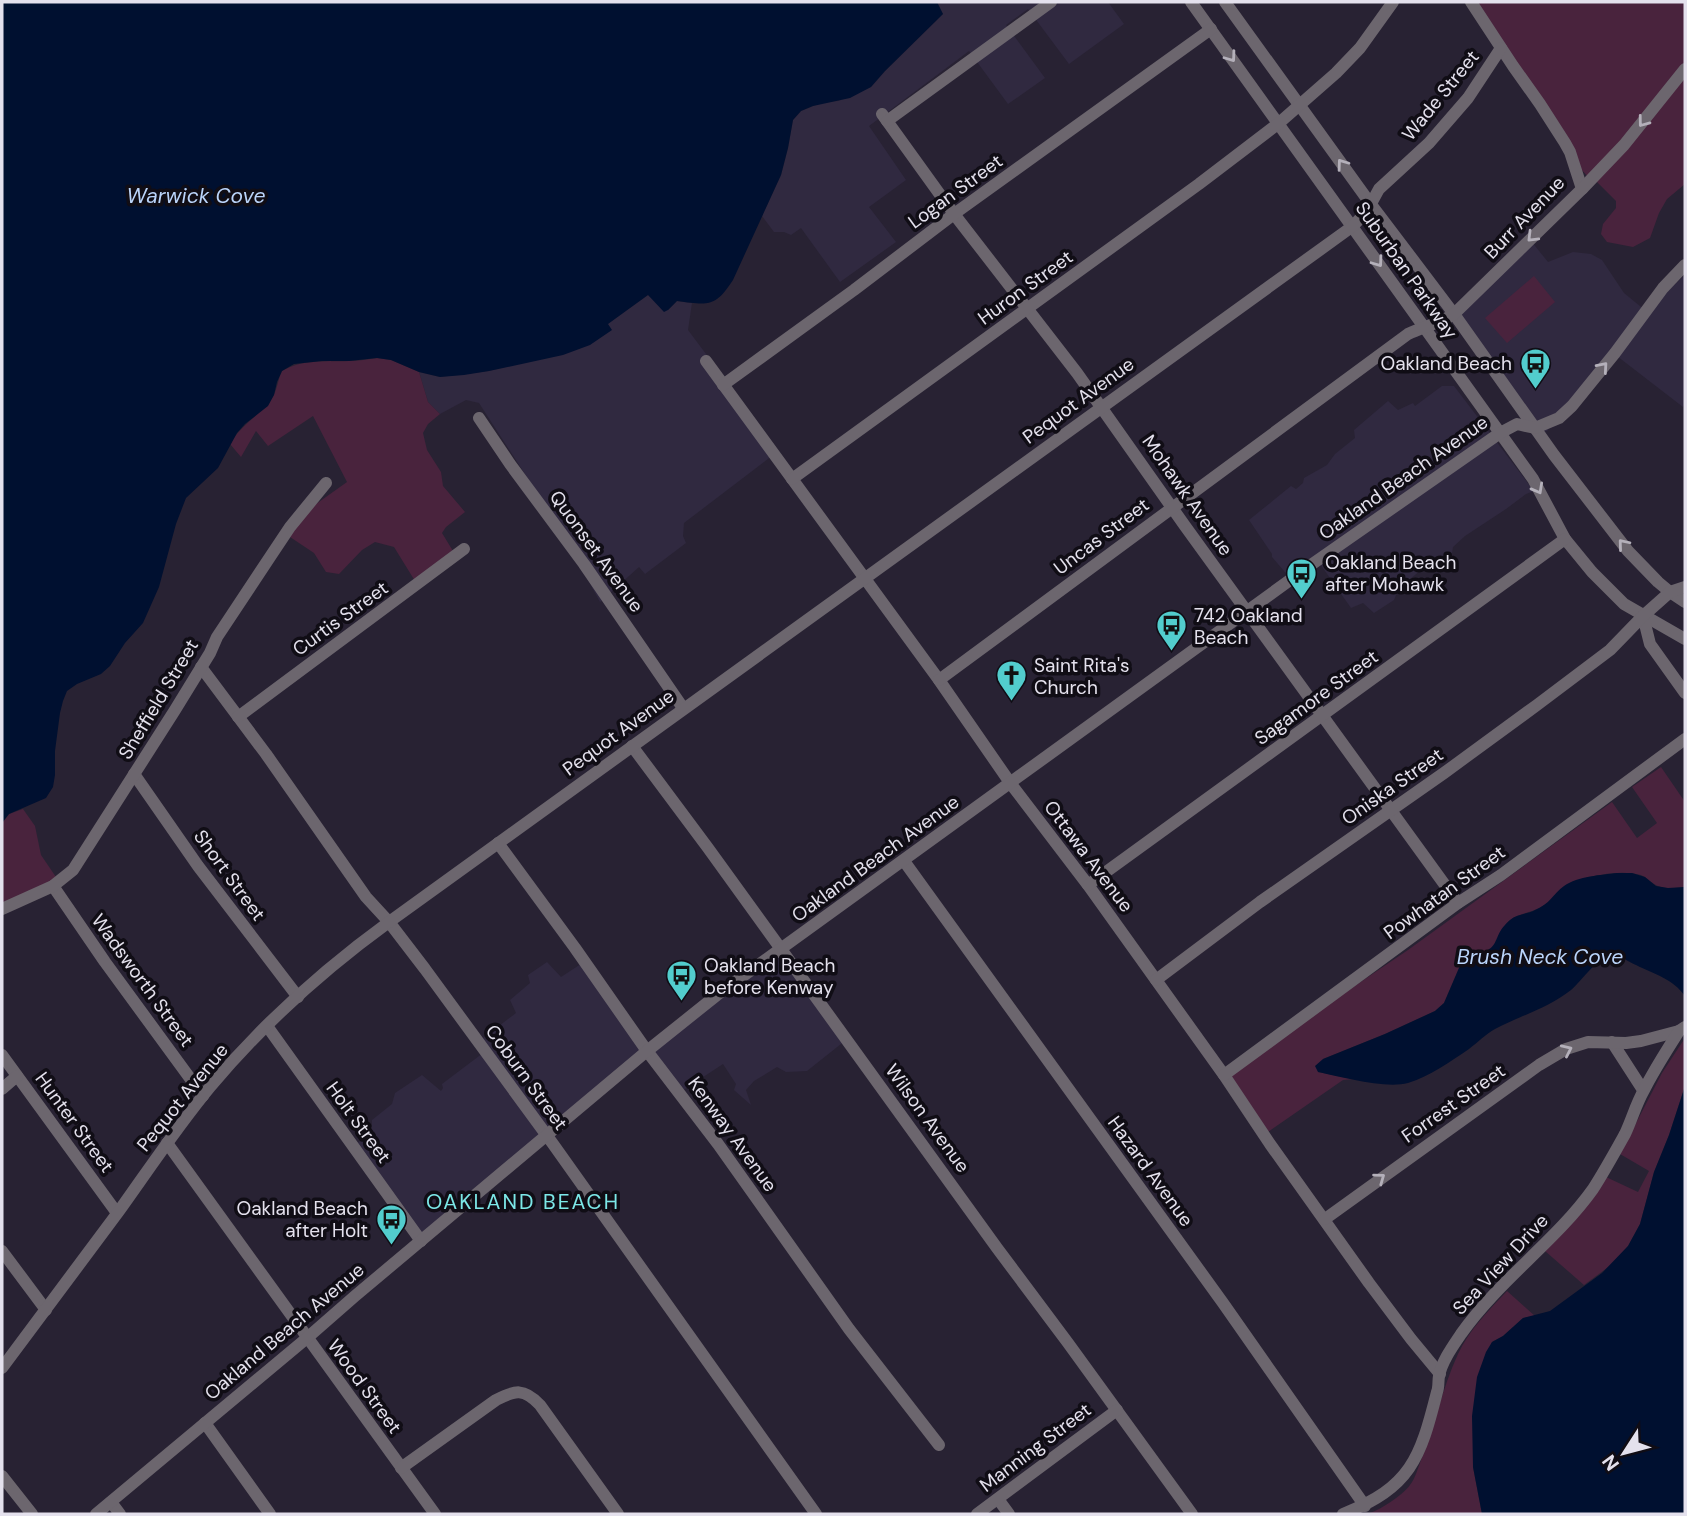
<svg xmlns="http://www.w3.org/2000/svg" width="1687" height="1516" font-family="'DM Sans',sans-serif">
	<style>
		.built { fill: #302940 }
		.green { fill: #49233d }
		.water { fill: #001030 }
		.lines { fill: none; stroke-linecap: round; stroke-linejoin: round }
		.minor { stroke: #6c666e; stroke-width: 12 }
		.oneway { stroke: #b4b0ba }
		.labels { text-anchor: middle; stroke-width: 7; stroke-linejoin: round; paint-order: stroke }
		.street-label { font-size: 19px; fill: #e4e1ed; stroke: #100d15 }
		.poi-label { font-size: 19px; fill: #e4e1ed; stroke: #100d15; text-anchor: start }
		.water-label { font-size: 21px; font-style: italic; fill: #bad4fa; stroke: #100d15 }
		.neighbourhood-label { font-size: 21px; letter-spacing: 2px; fill: #7ce8e8; stroke: #100d15 }
	</style>
	<rect width="100%" height="100%" fill="#282233"/>
	<g class="built">
		<path d="M937 2H1108L1124 24 1069 64 1028 9 1006 25 1045 78 1008 104 969 51 869 126 906 180 869 207 896 242 840 282 801 228 791 235 784 232H774L762 216 781 175 788 148 793 120 801 111 813 106 825 102 838 101 871 87 885 71 943 14Z"/>
		<path d="M1531 241 1548 262 1573 252 1591 254 1602 260 1624 293 1646 311 1685 275V403L1683 407 1613 353 1547 431 1541 432 1458 310Z"/>
		<path d="M648 295 668 310 677 301 692 303 688 330 775 446 777 452 684 523 683 536 686 543 645 574 639 567 600 602 546 503 543 502 479 403 466 400 440 414 428 402 419 372 440 377 489 371 513 365 607 324Z"/>
		<path d="M1442 386H1454L1534 491 1526 494 1506 509 1465 536 1453 547 1452 553 1433 566H1426L1399 588 1394 600 1374 613 1363 603 1351 608 1318 561 1290 578 1272 557V554L1249 520 1291 486 1296 489 1303 483 1304 478 1327 465 1335 454 1355 438 1354 430 1388 401 1398 410 1413 403 1415 406Z"/>
		<path d="M780 951 846 1040 807 1071 786 1072 777 1067 754 1081 746 1090 751 1105 734 1090 736 1084 723 1064 679 1093 647 1052 422 1239 354 1146 372 1131V1120L392 1104 395 1093 422 1075 441 1091 443 1088 442 1084 483 1053 478 1042 516 1013 510 1000 530 983 528 975 547 962 561 977 584 962 645 1049Z"/>
	</g>
	<g class="green">
		<path d="M1476 2H1685V184L1667 199 1659 213 1650 238 1633 247 1607 242 1601 234 1603 224 1616 208V201L1594 179 1591 180 1579 167Z"/>
		<path d="M1534 276 1555 302 1507 343 1485 318Z"/>
		<path d="M377 358 391 360 419 372 428 402 440 414 428 424 423 433 427 450 441 472 443 486 465 512 446 527 442 533 453 551 415 581 394 547 375 542 362 550 339 574 326 572 314 553 287 535 295 519 347 482 313 416 268 446 256 431 241 457 230 444C242 424 259 416 272 398 277 391 278 379 282 371 302 359 325 362 349 361 358 361 368 359 377 358Z"/>
		<path d="M1661 767 1685 802V887C1675 888 1663 890 1654 884 1649 881 1646 877 1641 875 1623 870 1600 874 1582 879 1567 883 1556 898 1543 906 1533 912 1522 913 1513 918 1502 924 1500 940 1492 948 1486 954 1475 955 1467 956L1459 968 1444 1003 1435 1011 1385 1034 1323 1059 1318 1072 1353 1079 1343 1080 1268 1132 1228 1073 1230 1070 1408 950 1612 802 1637 838 1657 823 1632 787Z"/>
		<path d="M23 809 35 826 41 855 58 880 2 908V823L9 814Z"/>
		<path d="M1685 1038V1086L1669 1135 1654 1172 1640 1224 1628 1246 1611 1265 1584 1285 1545 1251 1606 1177 1638 1192 1649 1171 1620 1154 1662 1073Z"/>
		<path d="M1507 1291 1535 1316 1523 1318 1503 1336 1492 1342 1473 1441V1467L1482 1514H1366C1378 1512 1403 1495 1410 1485 1415 1479 1418 1468 1421 1460 1435 1426 1442 1388 1458 1354 1469 1330 1489 1310 1507 1291Z"/>
	</g>
	<g class="water">
		<path d="M2 2H937L943 14 885 71 871 87 850 98 813 106 801 111 793 120 788 148 781 175 733 280C715 308 708 305 677 301L668 310 664 312 648 295 608 324 612 330 590 345 563 355 489 371 464 375 440 377 419 372 391 360 377 358 349 361H322L294 364 282 371 277 382 274 395 268 406 245 424 237 433 218 468 186 498 176 524 159 587 143 623 125 643 110 666 101 674 77 684 67 691 63 701 60 713 55 751V775L53 787 46 798 9 814 2 823Z"/>
		<path d="M1617 873H1632L1645 877 1656 886 1668 888 1685 887V996C1673 979 1654 974 1636 965 1628 962 1620 954 1611 955 1597 957 1582 981 1571 990 1548 1008 1520 1016 1495 1029 1486 1034 1478 1042 1469 1049 1451 1061 1429 1077 1408 1083 1385 1089 1342 1077 1318 1072L1315 1066 1323 1059 1385 1034 1435 1011 1444 1003 1459 968 1467 956C1506 950 1488 939 1510 920 1517 914 1528 914 1535 910 1550 904 1553 894 1564 886 1578 876 1602 875 1617 873Z"/>
		<path d="M1685 1086V1514H1482L1473 1467 1472 1416 1477 1377 1486 1352 1492 1342 1503 1336 1523 1318 1550 1311 1602 1273 1628 1246 1640 1224 1654 1172 1669 1135Z"/>
	</g>
	<g class="lines">
		<g class="minor">
			<path d="M1191 2 1533 479 1565 539 1592 572 1624 604 1685 639"/>
			<path d="M1225 2 1370 203 1454 314 1554 455 1628 551 1658 582 1670 592 1685 602"/>
			<path d="M1471 2 1513 66 1540 104 1565 143 1570 152 1582 189"/>
			<path d="M882 114 954 214 1077 373 1185 526 1458 903"/>
			<path d="M887 121 1051 2"/>
			<path d="M706 361 939 680 1011 784 1088 885 1224 1075 1270 1144 1369 1283 1411 1339 1440 1374"/>
			<path d="M723 385 854 290 954 214 1211 29"/>
			<path d="M479 418 510 464 584 564 683 708"/>
			<path d="M792 479 1199 184 1279 123 1336 73 1360 48 1393 2"/>
			<path d="M1643 616 1650 644 1685 693"/>
			<path d="M201 667 266 754 366 897 389 922 425 969 553 1144 816 1514"/>
			<path d="M939 680 1408 334C1423 327 1440 323 1454 314L1582 189 1624 145 1685 69"/>
			<path d="M238 717 464 549"/>
			<path d="M632 746 708 848 997 1248 1068 1343 1192 1514"/>
			<path d="M134 774 198 866 298 997"/>
			<path d="M498 843 575 948 647 1051 718 1144 849 1329 939 1445"/>
			<path d="M904 861 1223 1303 1365 1506"/>
			<path d="M1088 885 1565 539"/>
			<path d="M53 886 105 962 203 1096"/>
			<path d="M2 909 53 886 73 870 175 710 210 653 217 637 270 557 290 527 326 483"/>
			<path d="M1156 980 1260 902 1444 773 1537 705 1610 650 1643 616 1670 592 1685 587"/>
			<path d="M267 1026 421 1241"/>
			<path d="M1612 1042 1643 1090"/>
			<path d="M2 1055 117 1213"/>
			<path d="M1224 1075 1458 903 1501 875 1685 739"/>
			<path d="M2 1089 17 1076"/>
			<path d="M167 1143 435 1514"/>
			<path d="M1325 1219 1539 1065 1566 1049 1588 1042 1626 1043 1641 1041 1679 1031"/>
			<path d="M2 1251 46 1310"/>
			<path d="M2 1368C41 1316 80 1264 119 1211 149 1169 177 1127 210 1087 262 1025 323 970 389 922L1353 226 1367 211 1379 189 1429 143 1468 98 1501 48"/>
			<path d="M205 1423 270 1514"/>
			<path d="M401 1468 496 1400C515 1390 524 1388 540 1405L618 1514"/>
			<path d="M2 1476 32 1514"/>
			<path d="M998 1499 1009 1514"/>
			<path d="M111 1502 120 1514"/>
			<path d="M96 1514 307 1338 355 1296 647 1051 717 995 1308 567 1500 433 1517 424 1535 428 1559 418 1572 406 1615 353 1663 288 1685 265"/>
			<path d="M977 1514 1117 1410"/>
			<path d="M1343 1514C1411 1487 1420 1459 1437 1392 1439 1387 1438 1381 1439 1376 1442 1361 1453 1346 1461 1334 1499 1280 1556 1241 1593 1189 1604 1172 1615 1152 1625 1134 1632 1119 1636 1104 1644 1090 1654 1070 1667 1050 1679 1031L1685 1027"/>
		</g>
	</g>
	<defs><path id="oneway-chevron" d="M-2-3.5L2.5 0L-2 3.5" fill="none" stroke-width="1.6" stroke-linecap="round" stroke-linejoin="round" transform="scale(1.75)"/></defs>
	<g class="oneway">
		<use href="#oneway-chevron" transform="translate(1231 57) rotate(54)"/>
		<use href="#oneway-chevron" transform="translate(1643 122) rotate(127)"/>
		<use href="#oneway-chevron" transform="translate(1342 164) rotate(-126)"/>
		<use href="#oneway-chevron" transform="translate(1532 237) rotate(135)"/>
		<use href="#oneway-chevron" transform="translate(1378 262) rotate(54)"/>
		<use href="#oneway-chevron" transform="translate(1603 367) rotate(-49)"/>
		<use href="#oneway-chevron" transform="translate(1538 489) rotate(61)"/>
		<use href="#oneway-chevron" transform="translate(1623 544) rotate(-130)"/>
		<use href="#oneway-chevron" transform="translate(1567 1050) rotate(-25)"/>
		<use href="#oneway-chevron" transform="translate(1380 1178) rotate(-36)"/>
	</g>
	<defs>
		<symbol id="bus-pin" viewBox="-11 -11 22 30"><path d="M0 17L-7.5 6A9.5 9.5 0 1 1 7.5 6Z" fill="#52cdcd" stroke="#100d15"/><path d="M-5-6H5V4H4V6H2V4H-2V6H-4V4H-5ZM-3.5-4V0h7V-4ZM-3.5 1.2v1.5H-2V1.2ZM2 1.2v1.5H3.5V1.2Z" fill="#111"/></symbol>
		<symbol id="church-pin" viewBox="-11 -11 22 30"><path d="M0 17L-7.5 6A9.5 9.5 0 1 1 7.5 6Z" fill="#52cdcd" stroke="#100d15"/><path d="M-1.2-6h2.4v3.5h3.3v2.4h-3.3V6h-2.4V-.1h-3.3v-2.4h3.3Z" fill="#111"/></symbol>
	</defs>
	<g fill-rule="evenodd">
		<use href="#bus-pin" x="1518" y="346" width="35" height="47"/>
		<use href="#bus-pin" x="1284" y="556" width="35" height="47"/>
		<use href="#bus-pin" x="1154" y="608" width="35" height="47"/>
		<use href="#church-pin" x="994" y="658" width="35" height="47"/>
		<use href="#bus-pin" x="664" y="958" width="35" height="47"/>
		<use href="#bus-pin" x="374" y="1202" width="35" height="47"/>
	</g>
	<g class="labels">
		<g class="street-label">
			<text transform="translate(1440 95) rotate(-51)" y="7">Wade Street</text>
			<text transform="translate(955 191) rotate(-36)" y="7">Logan Street</text>
			<text transform="translate(1524 217) rotate(-46)" y="7">Burr Avenue</text>
			<text transform="translate(1407 270) rotate(55)" y="7">Suburban Parkway</text>
			<text transform="translate(1025 287) rotate(-36)" y="7">Huron Street</text>
			<text transform="translate(1078 400) rotate(-36)" y="7">Pequot Avenue</text>
			<text transform="translate(1403 477) rotate(-35)" y="7">Oakland Beach Avenue</text>
			<text transform="translate(1188 495) rotate(55)" y="7">Mohawk Avenue</text>
			<text transform="translate(1101 536) rotate(-37)" y="7">Uncas Street</text>
			<text transform="translate(597 551) rotate(54)" y="7">Quonset Avenue</text>
			<text transform="translate(340 618) rotate(-36)" y="7">Curtis Street</text>
			<text transform="translate(1316 697) rotate(-36)" y="7">Sagamore Street</text>
			<text transform="translate(158 699) rotate(-59)" y="7">Sheffield Street</text>
			<text transform="translate(618 732) rotate(-36)" y="7">Pequot Avenue</text>
			<text transform="translate(1392 786) rotate(-35)" y="7">Oniska Street</text>
			<text transform="translate(1089 856) rotate(53)" y="7">Ottawa Avenue</text>
			<text transform="translate(875 858) rotate(-36)" y="7">Oakland Beach Avenue</text>
			<text transform="translate(230 875) rotate(54)" y="7">Short Street</text>
			<text transform="translate(1444 892) rotate(-36)" y="7">Powhatan Street</text>
			<text transform="translate(143 980) rotate(54)" y="7">Wadsworth Street</text>
			<text transform="translate(527 1077) rotate(54)" y="7">Coburn Street</text>
			<text transform="translate(182 1097) rotate(-51)" y="7">Pequot Avenue</text>
			<text transform="translate(1453 1103) rotate(-35)" y="7">Forrest Street</text>
			<text transform="translate(928 1118) rotate(54)" y="7">Wilson Avenue</text>
			<text transform="translate(75 1122) rotate(54)" y="7">Hunter Street</text>
			<text transform="translate(359 1122) rotate(54)" y="7">Holt Street</text>
			<text transform="translate(733 1134) rotate(54)" y="7">Kenway Avenue</text>
			<text transform="translate(1151 1171) rotate(54)" y="7">Hazard Avenue</text>
			<text transform="translate(1500 1264) rotate(-47)" y="7">Sea View Drive</text>
			<text transform="translate(284 1331) rotate(-40)" y="7">Oakland Beach Avenue</text>
			<text transform="translate(365 1386) rotate(54)" y="7">Wood Street</text>
			<text transform="translate(1035 1447) rotate(-37)" y="7">Manning Street</text>
		</g>
		<g class="poi-label">
			<text x="1512" y="370" text-anchor="end">Oakland Beach</text>
			<text x="1325" y="569">Oakland Beach<tspan x="1325" dy="22">after Mohawk</tspan></text>
			<text x="1194" y="622">742 Oakland<tspan x="1194" dy="22">Beach</tspan></text>
			<text x="1034" y="672">Saint Rita's<tspan x="1034" dy="22">Church</tspan></text>
			<text x="704" y="972">Oakland Beach<tspan x="704" dy="22">before Kenway</tspan></text>
			<text x="368" y="1215" text-anchor="end">Oakland Beach<tspan x="368" dy="22">after Holt</tspan></text>
		</g>
		<g class="water-label">
			<text x="196" y="203">Warwick Cove</text>
			<text x="1540" y="964">Brush Neck Cove</text>
		</g>
		<g class="neighbourhood-label">
			<text x="523" y="1209">OAKLAND BEACH</text>
		</g>
	</g>
	<rect width="1687" height="1516" fill="none" stroke="#e4e1ed" stroke-width="7"/>
	<g transform="translate(1624 1453) rotate(234)" stroke="#100d15" stroke-width="5" paint-order="stroke">
	<path d="M0-5L12 26L0 18L-12 26Z" fill="#e4e1ed"/>
	<text y="-10" font-size="19" font-weight="bold" text-anchor="middle" fill="#e4e1ed">N</text>
	</g>
</svg>
